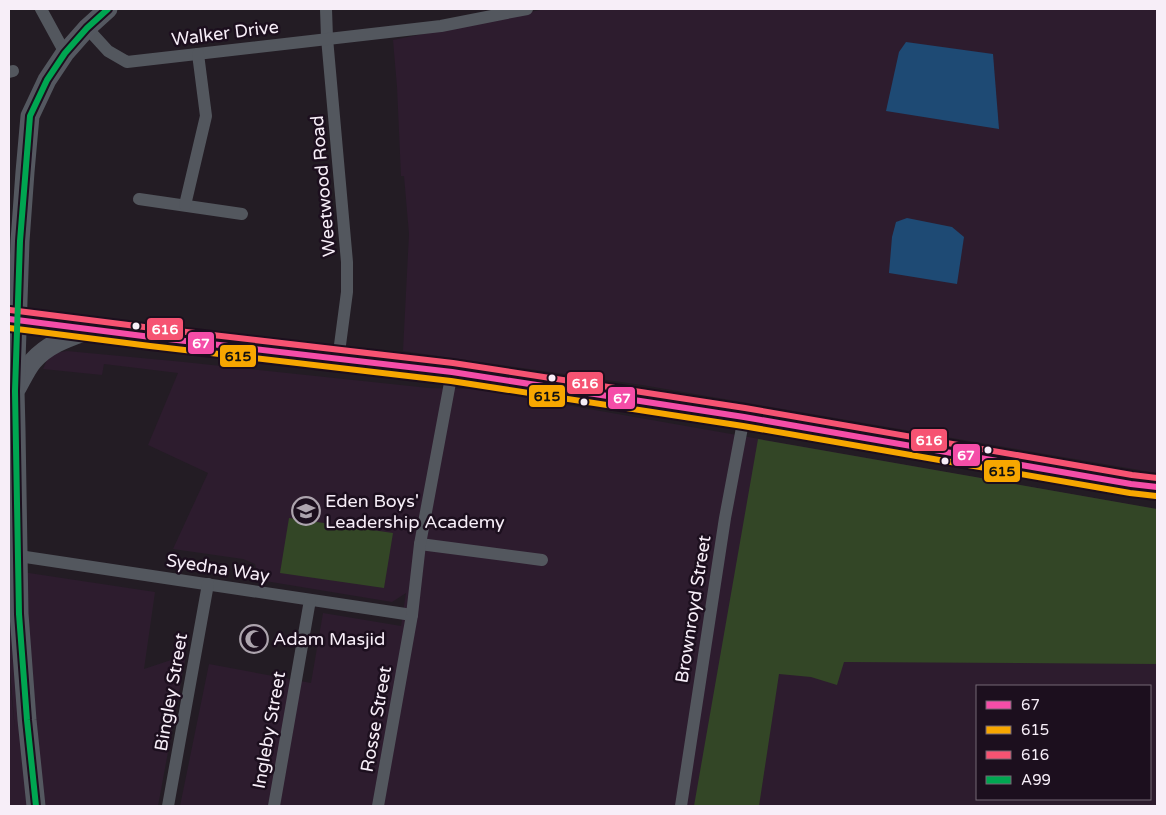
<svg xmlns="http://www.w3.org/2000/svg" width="1166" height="815" font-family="'Varela Round',sans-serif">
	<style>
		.built { fill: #2d1c2e; fill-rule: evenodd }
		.green { fill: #334626 }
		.water { fill: #1e4a74 }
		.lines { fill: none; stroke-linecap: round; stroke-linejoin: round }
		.street { stroke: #53575e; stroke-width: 12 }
		.secondary { stroke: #555861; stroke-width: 18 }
		.primary { stroke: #545860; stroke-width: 19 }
		.bus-1-casing { stroke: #1c0f1e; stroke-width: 10 }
		.bus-2-casing { stroke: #1c0f1e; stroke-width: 10 }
		.bus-3-casing { stroke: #1c0f1e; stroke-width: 10 }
		.bus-4-casing { stroke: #1c0f1e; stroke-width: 10 }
		.bus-1 { stroke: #f54da8; stroke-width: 6 }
		.bus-2 { stroke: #f7a600; stroke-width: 6 }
		.bus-3 { stroke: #f65372; stroke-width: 6 }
		.bus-4 { stroke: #00a651; stroke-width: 6 }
		.bus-dot { fill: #f7eef8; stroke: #1c0f1e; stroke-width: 2 }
		.labels { text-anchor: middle; stroke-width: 5; stroke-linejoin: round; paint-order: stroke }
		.street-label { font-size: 18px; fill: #f7eef8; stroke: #1c0f1e }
		.poi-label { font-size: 18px; fill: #f7eef8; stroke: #1c0f1e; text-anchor: start }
		.line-badge { stroke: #1c0f1e; stroke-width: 2 }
		.badge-label { font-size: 14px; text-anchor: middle; font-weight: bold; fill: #fff }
		.pale-badge-label { font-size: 14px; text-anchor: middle; font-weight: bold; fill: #111 }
	</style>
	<rect width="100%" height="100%" fill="#231c24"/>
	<g class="built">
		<path d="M545 9H1157V473L642 385 403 351 409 234 404 176H401L397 87 393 40Z"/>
		<path d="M67 351 184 362 429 388 475 389 1157 509V806H180L209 664 311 683 323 613 401 626 406 593 392 602 259 580 255 564 243 559 173 549 208 473 148 445 178 373 104 364 102 375 43 369 47 360 55 353ZM977 686H1150V799H977Z"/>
		<path d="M9 570 155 592 144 669 186 655 158 806H9V672L15 730 9 658Z"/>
	</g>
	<g class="green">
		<path d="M758 439 1157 509V664L844 662 837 685 811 677 779 674 759 806H694Z"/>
		<path d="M289 518 393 533 384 588 280 573Z"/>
	</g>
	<g class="water">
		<path d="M906 42 993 54 999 129 886 111 899 52Z"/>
		<path d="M907 218 952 227 964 237 957 284 889 273 892 237 896 222Z"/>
	</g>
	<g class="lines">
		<g class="street">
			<path d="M41 9 65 53"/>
			<path d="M326 9 327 38 347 262V292L338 360"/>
			<path d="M87 28 108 51 127 62 441 26 527 9"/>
			<path d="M9 72 13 71"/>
			<path d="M139 199 242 214"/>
			<path d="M185 205 206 116 198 54"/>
			<path d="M420 544 542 560"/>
			<path d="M19 556 412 615"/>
			<path d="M168 806 208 584"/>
			<path d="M274 806 310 600"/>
			<path d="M378 806 412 615 420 544 452 372"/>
			<path d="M681 806 725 518 744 417"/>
		</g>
		<path class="secondary" d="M9 319 151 337 452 372 744 417 1131 484 1157 487"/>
		<g class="primary">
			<path d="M17 388C22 379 27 368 33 361 49 343 70 337 92 329"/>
			<path d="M36 806 27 720 19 614 16 430 15 391 20 241 25 172 30 116 47 80 65 53 87 28 108 9"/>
		</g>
		<defs>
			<path id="bus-1" d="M9 319 151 337 452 372 744 417 1131 484 1157 487"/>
			<path id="bus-2" d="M9 328 150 346 451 381 743 426 1130 493 1156 496"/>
			<path id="bus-3" d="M10 310 152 328 453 363 745 408 1132 475 1157 478"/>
			<path id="bus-4" d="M36 806 27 720 19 614 15 391 20 241 30 116 47 80 65 53 87 28 108 9"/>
		</defs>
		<use href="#bus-1" class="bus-1-casing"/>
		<use href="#bus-2" class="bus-2-casing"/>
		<use href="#bus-3" class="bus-3-casing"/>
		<use href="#bus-4" class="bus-4-casing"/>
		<use href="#bus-1" class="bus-1"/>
		<use href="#bus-2" class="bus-2"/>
		<use href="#bus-3" class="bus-3"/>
		<use href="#bus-4" class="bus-4"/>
	</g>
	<defs>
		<symbol id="school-ring" viewBox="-11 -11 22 22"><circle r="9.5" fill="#1c0f1e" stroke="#ada4ae" stroke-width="1.5"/><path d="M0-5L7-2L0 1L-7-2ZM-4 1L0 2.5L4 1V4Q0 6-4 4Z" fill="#ada4ae"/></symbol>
		<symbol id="mosque-ring" viewBox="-11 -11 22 22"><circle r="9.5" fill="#1c0f1e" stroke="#ada4ae" stroke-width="1.5"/><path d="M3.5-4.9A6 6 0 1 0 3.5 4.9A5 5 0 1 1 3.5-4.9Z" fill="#ada4ae"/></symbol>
	</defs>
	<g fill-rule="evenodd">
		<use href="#school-ring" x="290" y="495" width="32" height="32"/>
		<use href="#mosque-ring" x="238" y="623" width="32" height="32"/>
	</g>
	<g class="bus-dot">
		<circle cx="136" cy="326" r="4.5"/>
		<circle cx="552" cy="378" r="4.5"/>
		<circle cx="584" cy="402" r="4.5"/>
		<circle cx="988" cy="450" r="4.5"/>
		<circle cx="945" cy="461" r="4.5"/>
	</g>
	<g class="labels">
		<g class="street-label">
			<text transform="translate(225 33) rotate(-7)" y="6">Walker Drive</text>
			<text transform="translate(323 186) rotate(-95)" y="6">Weetwood Road</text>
			<text transform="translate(218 568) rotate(9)" y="6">Syedna Way</text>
			<text transform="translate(693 609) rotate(-81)" y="6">Brownroyd Street</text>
			<text transform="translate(171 692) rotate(-80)" y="6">Bingley Street</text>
			<text transform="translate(376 719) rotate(-80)" y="6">Rosse Street</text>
			<text transform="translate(269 730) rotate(-80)" y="6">Ingleby Street</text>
		</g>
		<g class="poi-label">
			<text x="325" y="507">Eden Boys'<tspan x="325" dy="21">Leadership Academy</tspan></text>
			<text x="273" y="645">Adam Masjid</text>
		</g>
	</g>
	<g class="line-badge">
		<rect x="146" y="317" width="38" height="24" rx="5" fill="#f65372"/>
		<rect x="187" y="331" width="28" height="24" rx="5" fill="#f54da8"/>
		<rect x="219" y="344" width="38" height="24" rx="5" fill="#f7a600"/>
		<rect x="566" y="371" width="38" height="24" rx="5" fill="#f65372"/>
		<rect x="528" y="384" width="38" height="24" rx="5" fill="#f7a600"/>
		<rect x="607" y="386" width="29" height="24" rx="5" fill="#f54da8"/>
		<rect x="910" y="428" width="38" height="24" rx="5" fill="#f65372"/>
		<rect x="952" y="443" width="29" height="24" rx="5" fill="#f54da8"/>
		<rect x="983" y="459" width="38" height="24" rx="5" fill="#f7a600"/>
	</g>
	<g class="badge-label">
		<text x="165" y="334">616</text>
		<text x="201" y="348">67</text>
		<text x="585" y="388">616</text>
		<text x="622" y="403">67</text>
		<text x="929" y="445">616</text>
		<text x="966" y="460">67</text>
	</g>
	<g class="pale-badge-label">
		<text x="238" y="361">615</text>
		<text x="547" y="401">615</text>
		<text x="1002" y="476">615</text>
	</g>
	<rect width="1166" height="815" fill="none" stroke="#f7eef8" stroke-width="20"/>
	<rect x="976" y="685" width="175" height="115" fill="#1c0f1e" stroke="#746875"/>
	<rect x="986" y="701" width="25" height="8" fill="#f54da8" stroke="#746875"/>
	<text x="1021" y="710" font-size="15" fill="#f7eef8">67</text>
	<rect x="986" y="726" width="25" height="8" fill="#f7a600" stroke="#746875"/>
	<text x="1021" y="735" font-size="15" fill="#f7eef8">615</text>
	<rect x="986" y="751" width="25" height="8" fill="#f65372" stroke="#746875"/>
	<text x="1021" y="760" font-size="15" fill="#f7eef8">616</text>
	<rect x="986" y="776" width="25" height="8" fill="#00a651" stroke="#746875"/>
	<text x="1021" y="785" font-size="15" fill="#f7eef8">A99</text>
</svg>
